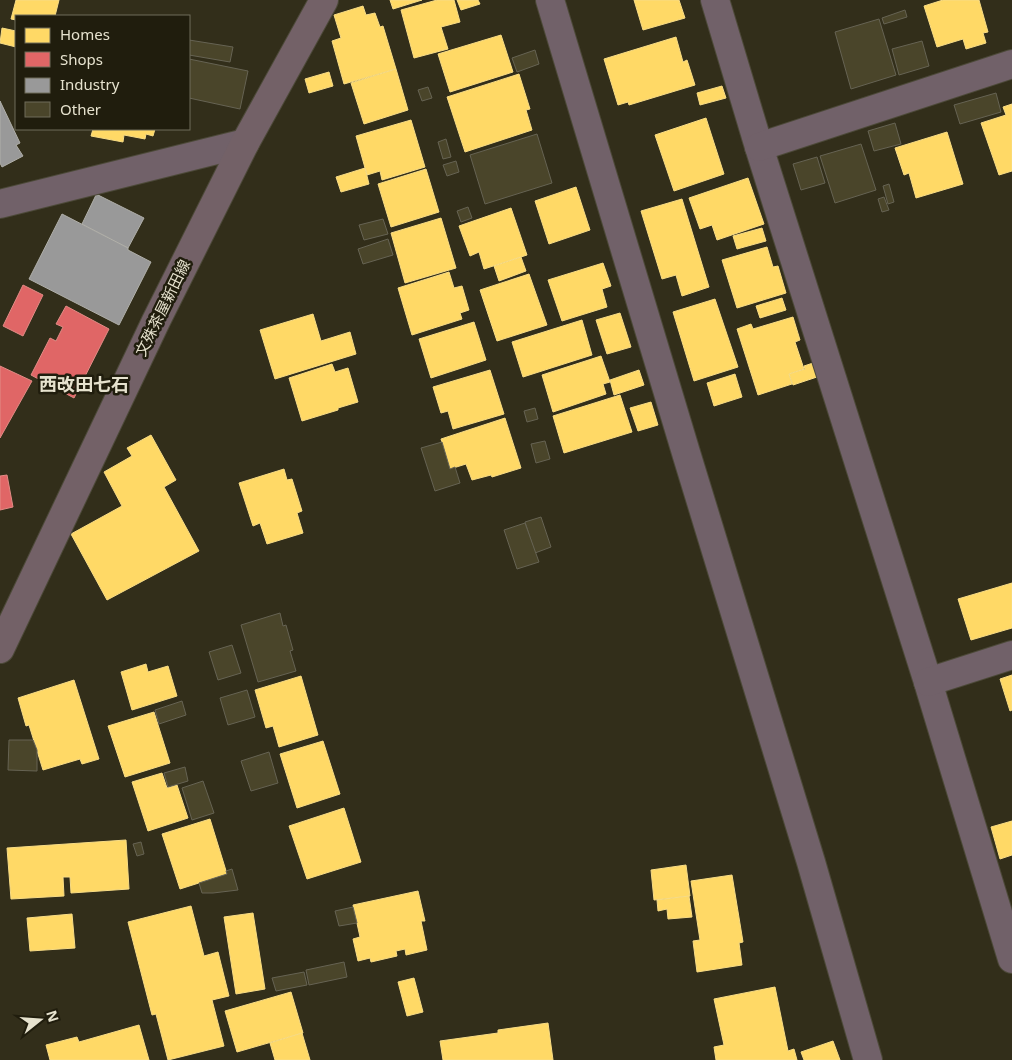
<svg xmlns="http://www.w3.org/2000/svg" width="1012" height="1060" font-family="'Noto Sans','Noto Sans JP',sans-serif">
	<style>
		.homes { fill: #ffd966; stroke: #f8dc85 }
		.shops { fill: #e06666; stroke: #e28b85 }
		.industry { fill: #999; stroke: #b0afa9 }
		.building { fill: #4a452a; stroke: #666353 }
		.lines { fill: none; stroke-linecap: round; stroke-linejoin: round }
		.street-casing { stroke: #4c4938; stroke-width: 30 }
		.secondary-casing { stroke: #4c4938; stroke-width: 30 }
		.street { stroke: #716169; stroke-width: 28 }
		.secondary { stroke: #736167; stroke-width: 28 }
		.labels { text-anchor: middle; stroke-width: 5; stroke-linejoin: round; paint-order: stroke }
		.street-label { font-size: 15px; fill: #e6e2ce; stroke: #201d0d }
		.quarter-label { font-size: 18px; font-weight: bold; fill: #e6e2ce; stroke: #201d0d }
	</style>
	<rect width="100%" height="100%" fill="#322e1a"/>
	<g class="homes">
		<path d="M16 0H59L55 16H16V20L11 19Z"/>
		<path d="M390 0H422L393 9Z"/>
		<path d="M437 0H454L460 22 441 27 448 49 414 58 401 10Z"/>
		<path d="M457 0H478L480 4 461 10Z"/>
		<path d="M634 0H679L685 18 643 30Z"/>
		<path d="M943 0H979L988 32 983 33 986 43 966 49 963 39 937 47 924 6Z"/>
		<path d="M363 6 366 15 375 13 380 27 383 26 396 69 344 84 332 41 341 38 334 15Z"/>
		<path d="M2 28 16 31V47L0 43Z"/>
		<path d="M501 35 513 72 450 92 438 54Z"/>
		<path d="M676 37 683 62 687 60 695 85 629 105 628 102 618 105 604 59Z"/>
		<path d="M396 69 408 110 364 124 351 83Z"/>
		<path d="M329 72 333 86 309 93 305 79Z"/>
		<path d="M519 74 530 109 526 110 532 130 465 152 447 97Z"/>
		<path d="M722 86 726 98 700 105 697 93Z"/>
		<path d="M1012 104V171L999 175 981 123 1006 115 1003 107Z"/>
		<path d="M706 118 724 174 674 191 655 135Z"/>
		<path d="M411 120 425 167 382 180 380 171 367 175 356 136Z"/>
		<path d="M93 129H155L153 136 146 134 145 139 124 135 123 142 91 136Z"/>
		<path d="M947 132 963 184 916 198 909 173 904 175 895 148Z"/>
		<path d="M365 168 369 184 341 192 336 177Z"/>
		<path d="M426 169 439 212 391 227 378 184Z"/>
		<path d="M748 178 764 224 717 240 712 225 700 229 689 198Z"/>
		<path d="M576 187 590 230 549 244 535 201Z"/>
		<path d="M682 199 709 287 682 296 676 275 662 279 641 211Z"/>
		<path d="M511 208 527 255 484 269 479 252 470 256 459 226Z"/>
		<path d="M441 218 456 268 405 283 391 233Z"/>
		<path d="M762 228 766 241 737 249 733 236Z"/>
		<path d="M767 247 773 267 778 266 786 293 737 308 722 260Z"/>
		<path d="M521 257 526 271 499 281 494 266Z"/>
		<path d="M603 263 611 286 602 289 607 307 562 321 548 280Z"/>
		<path d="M449 272 454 288 462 286 469 310 460 313 462 319 412 335 398 288Z"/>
		<path d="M529 274 547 325 497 341 480 290Z"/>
		<path d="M782 298 786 310 760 318 756 306Z"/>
		<path d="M715 299 738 367 694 381 673 312Z"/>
		<path d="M620 313 631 347 607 354 596 320Z"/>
		<path d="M313 314 321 341 350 332 356 354 275 379 260 330Z"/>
		<path d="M793 317 800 340 795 342 804 369 789 374 792 384 758 395 737 329 751 324 753 329Z"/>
		<path d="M582 320 592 355 523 377 512 342Z"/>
		<path d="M474 322 486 360 431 378 419 339Z"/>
		<path d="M601 356 610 382 603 384 606 394 553 412 542 375Z"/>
		<path d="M813 363 817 377 793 385 789 374 805 369 804 366Z"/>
		<path d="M332 364 335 372 348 368 358 402 338 408V410L302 421 289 378Z"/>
		<path d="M490 370 504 414 453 429 448 411 441 413 433 387Z"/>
		<path d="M639 370 644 385 614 395 610 380Z"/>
		<path d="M735 374 742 397 714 406 707 383Z"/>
		<path d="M620 395 632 432 564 453 553 416Z"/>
		<path d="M651 402 658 425 638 431 630 408Z"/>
		<path d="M505 418 521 468 492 477 491 475 472 480 466 464 450 469 441 439Z"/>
		<path d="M151 435 176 480 164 487 199 551 107 600 71 534 122 506 104 472 132 456 127 448Z"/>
		<path d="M284 469 287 480 292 479 302 511 297 513 303 533 267 544 260 523 253 526 239 483Z"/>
		<path d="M1012 583V628L971 640 958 599Z"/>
		<path d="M146 664 148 672 168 666 177 696 132 710 121 672Z"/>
		<path d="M1012 675V710L1010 711 1000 679Z"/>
		<path d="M301 676 318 735 279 747 273 726 266 728 255 690Z"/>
		<path d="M74 680 99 759 82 764 80 759 43 770 29 725 26 726 18 698Z"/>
		<path d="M154 712 170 763 125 777 108 726Z"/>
		<path d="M323 741 340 794 297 808 280 754Z"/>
		<path d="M162 773 167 788 177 785 188 818 148 831 132 782Z"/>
		<path d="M344 808 361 862 307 879 289 826Z"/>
		<path d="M210 819 227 874 180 889 162 834Z"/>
		<path d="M1012 821V855L1000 859 991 827Z"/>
		<path d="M126 840 129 889 71 893 70 877H63L64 896 11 899 7 848Z"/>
		<path d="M686 865 690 896 654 900 651 870Z"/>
		<path d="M732 875 743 942 739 943 742 965 697 972 693 941 700 940 691 881Z"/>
		<path d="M418 891 425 921H421L427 950 406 955 405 949 396 951 397 956 371 962 370 958 358 961 353 939 360 937 353 905Z"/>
		<path d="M689 896 692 917 668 919 667 909 658 911 657 900Z"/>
		<path d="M191 906 204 956 218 952 229 996 212 1000 224 1046 168 1060 156 1014 152 1015 128 922Z"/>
		<path d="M253 913 265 989 236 994 224 917Z"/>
		<path d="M72 914 75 948 30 951 27 918Z"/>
		<path d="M414 978 423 1012 407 1016 398 982Z"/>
		<path d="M775 987 788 1051 794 1049 797 1060H716L714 1047 724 1045 714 999Z"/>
		<path d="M291 992 303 1033 237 1052 225 1011Z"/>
		<path d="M548 1023 553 1060H443L440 1041 498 1033V1030Z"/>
		<path d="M139 1025 149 1060H50L46 1045 77 1037 79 1042Z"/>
		<path d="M302 1033 310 1060H275L270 1043Z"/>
		<path d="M833 1041 840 1060H804L801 1052Z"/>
	</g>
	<g class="shops">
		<path d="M23 285 43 295 23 336 3 326Z"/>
		<path d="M66 306 109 329 74 398 31 375 50 338 56 341 63 327 56 324Z"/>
		<path d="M0 366 32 381 0 438Z"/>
		<path d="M7 475 13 507 0 510V476Z"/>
	</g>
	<g class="industry">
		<path d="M0 101 20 143 16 145 23 156 2 167 0 163Z"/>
		<path d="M96 195H98L144 218 128 248 82 224Z"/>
		<path d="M62 214 128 248V250L151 262 119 325 29 279Z"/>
	</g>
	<g class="building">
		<path d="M905 10 907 17 884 24 882 18Z"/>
		<path d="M879 19 896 75 851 89 835 32Z"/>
		<path d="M189 40 233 47 230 62 189 55Z"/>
		<path d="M922 41 929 66 899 75 892 49Z"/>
		<path d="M535 50 539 64 517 72 512 58Z"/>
		<path d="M189 59 248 71 240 109 189 98Z"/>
		<path d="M428 87 432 98 422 101 418 90Z"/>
		<path d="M996 93 1001 112 960 124 954 105Z"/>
		<path d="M895 123 901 144 874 151 868 131Z"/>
		<path d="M537 134 552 183 485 204 470 155Z"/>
		<path d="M446 139 451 157 443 159 438 142Z"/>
		<path d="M861 144 876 190 835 203 820 156Z"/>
		<path d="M817 157 825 183 801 190 793 164Z"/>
		<path d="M456 161 459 172 447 176 443 165Z"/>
		<path d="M889 184 894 202 888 204 883 186Z"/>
		<path d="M884 197 889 210 882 212 878 199Z"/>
		<path d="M468 207 472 218 461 222 457 211Z"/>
		<path d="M383 219 388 234 364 240 359 225Z"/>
		<path d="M388 239 393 255 363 264 358 249Z"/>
		<path d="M535 408 538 419 527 422 524 411Z"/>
		<path d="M545 441 550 459 536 463 531 444Z"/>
		<path d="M442 442 450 469 455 467 460 483 435 491 421 448Z"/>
		<path d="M541 517 551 547 535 553 525 522Z"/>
		<path d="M525 523 539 562 517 569 504 530Z"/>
		<path d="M280 613 283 626 286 625 293 650 290 651 296 671 258 682 241 625Z"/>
		<path d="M232 645 241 673 218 680 209 652Z"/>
		<path d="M247 690 255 717 228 725 220 698Z"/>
		<path d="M182 701 186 715 159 724 155 710Z"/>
		<path d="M9 740H33L37 750V771L8 770Z"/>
		<path d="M269 752 278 783 251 791 241 761Z"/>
		<path d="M185 767 188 781 168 787 164 773Z"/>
		<path d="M203 781 214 813 192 820 182 788Z"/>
		<path d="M141 842 144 854 137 856 133 844Z"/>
		<path d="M232 869 238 890 213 893H202L199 883 227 874 226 871Z"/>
		<path d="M353 907 357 923 339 926 335 911Z"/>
		<path d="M344 962 347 977 309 985 306 970Z"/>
		<path d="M304 972 307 985 276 991 272 978Z"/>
	</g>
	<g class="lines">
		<defs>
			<g id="street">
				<path d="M550 0 687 456 811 862 868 1060"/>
				<path d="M715 0 759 147 928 682 1012 959"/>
				<path d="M759 147 1012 64"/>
				<path d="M0 204 245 143"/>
				<path d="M928 682 1012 655"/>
			</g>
			<path id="secondary" d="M0 649 156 321 245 143 324 0"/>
		</defs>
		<use href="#street" class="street-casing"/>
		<use href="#secondary" class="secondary-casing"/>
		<use href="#street" class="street"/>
		<use href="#secondary" class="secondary"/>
	</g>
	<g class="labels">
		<g class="street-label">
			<text transform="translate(163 308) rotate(-64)" y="5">文殊茶屋新田線</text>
		</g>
		<g class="quarter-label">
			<text x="84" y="391">西改田七石</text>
		</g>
	</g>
	<rect x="15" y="15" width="175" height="115" fill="#201d0d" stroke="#6f6c5a"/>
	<rect x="25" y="28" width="25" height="15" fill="#ffd966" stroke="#6f6c5a"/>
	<text x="60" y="40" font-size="15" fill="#e6e2ce">Homes</text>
	<rect x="25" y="52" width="25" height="15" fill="#e06666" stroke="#6f6c5a"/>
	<text x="60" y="65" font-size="15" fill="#e6e2ce">Shops</text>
	<rect x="25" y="78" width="25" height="15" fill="#999999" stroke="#6f6c5a"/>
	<text x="60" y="90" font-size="15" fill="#e6e2ce">Industry</text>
	<rect x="25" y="102" width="25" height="15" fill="#4a452a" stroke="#6f6c5a"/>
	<text x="60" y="115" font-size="15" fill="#e6e2ce">Other</text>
	<g transform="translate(40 1020) rotate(73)" stroke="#201d0d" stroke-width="4" paint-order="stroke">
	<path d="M0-4L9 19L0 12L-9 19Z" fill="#e6e2ce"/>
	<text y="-8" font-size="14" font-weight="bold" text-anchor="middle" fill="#e6e2ce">N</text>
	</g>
</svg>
